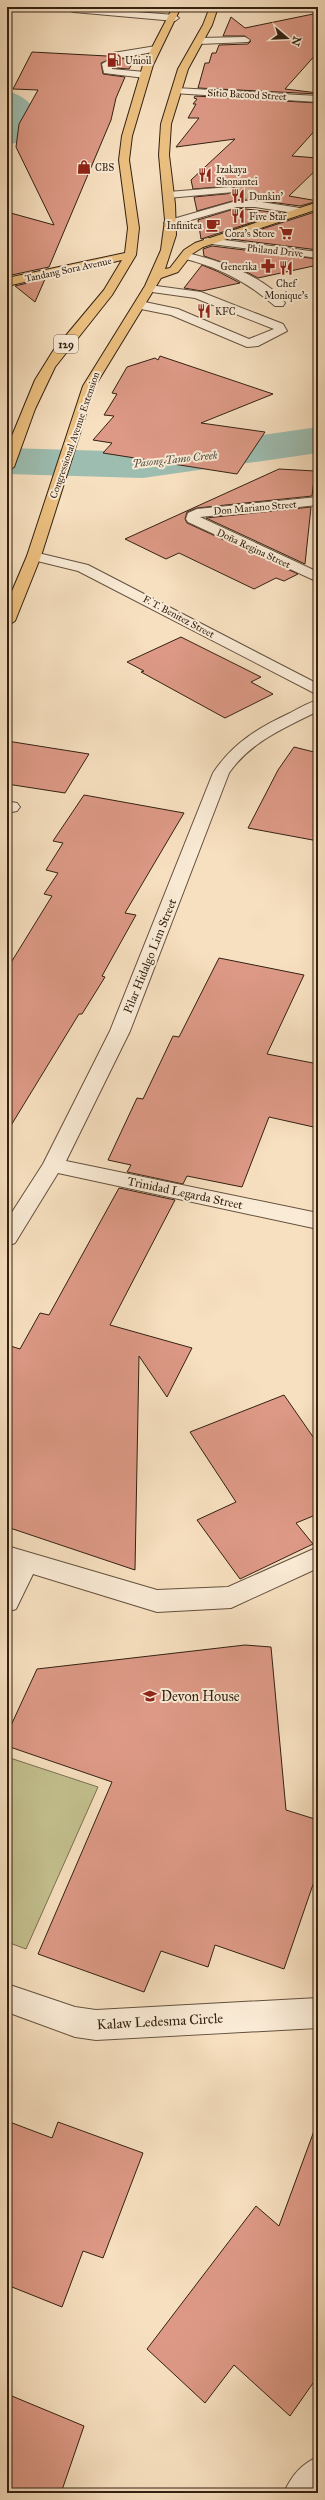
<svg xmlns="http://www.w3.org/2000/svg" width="325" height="2500" font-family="'IM FELL Great Primer',serif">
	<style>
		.green { fill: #c3c08e; stroke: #7b7050 }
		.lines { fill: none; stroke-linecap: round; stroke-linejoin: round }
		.river { fill: #9dbdb1; fill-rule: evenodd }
		.building { fill: #dd9986; stroke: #332112 }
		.minor-tunnel { stroke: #d0ba9d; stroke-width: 10; stroke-dasharray: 10 5; stroke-linecap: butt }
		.minor-casing { stroke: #64513e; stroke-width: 2 }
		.major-casing { stroke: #332112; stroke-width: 2 }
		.minor { fill: #faebd6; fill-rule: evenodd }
		.major { fill: #ecc080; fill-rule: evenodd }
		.labels { text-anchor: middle; stroke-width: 4; stroke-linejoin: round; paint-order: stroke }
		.far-poi-label { font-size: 10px; fill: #332112; stroke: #faebd6; text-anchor: start }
		.far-street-label { font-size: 10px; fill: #332112; stroke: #faebd6 }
		.shield { fill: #faebd6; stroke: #6f5e4d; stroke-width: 1 }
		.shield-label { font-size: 11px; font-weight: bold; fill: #332112 }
		.far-water-label { font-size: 11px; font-style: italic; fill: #535042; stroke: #faebd6 }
		.street-label { font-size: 12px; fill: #332112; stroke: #faebd6 }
		.near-poi-label { font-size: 14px; fill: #332112; stroke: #faebd6; text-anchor: start }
		.near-street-label { font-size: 14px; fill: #332112; stroke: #faebd6 }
	</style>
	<rect width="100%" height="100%" fill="#f7e0c0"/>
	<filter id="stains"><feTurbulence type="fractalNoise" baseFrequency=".005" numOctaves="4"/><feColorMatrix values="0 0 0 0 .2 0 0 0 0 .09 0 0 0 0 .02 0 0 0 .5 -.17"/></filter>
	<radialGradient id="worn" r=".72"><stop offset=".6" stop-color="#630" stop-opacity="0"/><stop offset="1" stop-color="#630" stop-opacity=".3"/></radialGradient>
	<path class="green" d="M7 1757 98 1787 26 1949 7 1942Z"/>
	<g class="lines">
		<g class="river">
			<path d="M7 91C17 93 40 105 35 119 31 127 23 135 19 142L7 145Z"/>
			<path d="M318 427V453L143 478 7 474V448L143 452Z"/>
		</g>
	</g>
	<g class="building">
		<path d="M318 13V52L285 89 318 93V94L198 88 205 63H209L212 53H216L219 45 248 44 251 41 245 36H223L231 17 245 28Z"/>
		<path d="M32 52 107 56 113 60 136 57 129 69 114 68 113 63 108 60 101 63 103 74 125 77 116 98 111 120 49 267 7 276V212L54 225 16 147 19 124 38 90 13 89Z"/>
		<path d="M195 96 318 103V127L292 156 318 158V168L289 196 318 201 300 206 255 200H236L197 211 194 197 235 193V187L230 186 193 189 191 180 235 139 176 147 199 118H188L196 104H193L197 99 194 98Z"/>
		<path d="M237 208 281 213 201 239 198 220Z"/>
		<path d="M318 211V250L231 239Z"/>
		<path d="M212 246 318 259V265L258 278 241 269 204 256 203 249Z"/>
		<path d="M202 265 219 272 240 283 202 291 184 288Z"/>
		<path d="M45 279 35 302 15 286Z"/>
		<path d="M160 356 273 394 201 423 265 432 237 474 103 453 112 443 93 440 114 416 104 415 117 394 112 393 127 367 155 358 158 360Z"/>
		<path d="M279 469 315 471 312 496 197 508 187 512 185 519 187 523 298 574 284 581 276 578 254 589 179 553 166 559 125 539Z"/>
		<path d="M311 507 305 564 206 518Z"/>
		<path d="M181 637 261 677 251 682 273 694 225 718 141 672 144 671 127 662Z"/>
		<path d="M7 741 89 754 65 793 7 784Z"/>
		<path d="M294 747 318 753V841L248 828 278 770Z"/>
		<path d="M84 795 184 813 125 913 136 915 102 976 105 977 82 1014H79L7 1132V969L52 896 44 894 58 873 46 870 63 843 53 841Z"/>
		<path d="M219 958 304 975 267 1054 318 1064V1128L269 1117 242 1187 187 1176 183 1184 127 1172 131 1165 108 1160 137 1098 143 1099 173 1036 179 1037Z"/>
		<path d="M119 1188 175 1200 110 1325 192 1348 167 1397 139 1356 135 1570 7 1527V1345L20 1349 40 1313 49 1315Z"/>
		<path d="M284 1395 318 1444V1514L296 1523 313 1544 240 1579 197 1520 236 1502 190 1432Z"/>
		<path d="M245 1645 271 1647 286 1810 318 1820V1870L284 1969 215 1945 208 1967 161 1951 144 1992 38 1954 112 1782 7 1746V1734L37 1669Z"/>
		<path d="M7 2121 52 2138 58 2122 143 2153 103 2258 83 2251 62 2307 7 2285Z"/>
		<path d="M314 2131 318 2132V2376L290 2416 234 2365 205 2403 147 2349 256 2206 279 2226Z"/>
		<path d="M7 2394 84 2426 61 2493H7Z"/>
	</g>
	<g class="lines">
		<path class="minor-tunnel" d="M230 190 261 195"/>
		<defs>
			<g id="minor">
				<path d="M71 7 175 15 179 18 175 21 74 12 71 11Z"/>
				<path d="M245 37 250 40 248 42 199 44 194 41 199 38Z"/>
				<path d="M156 46 159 47V51L113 59 108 56 113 53Z"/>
				<path d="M107 61 112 64V69L145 72 150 75 145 78 104 73 102 64Z"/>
				<path d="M176 88 318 96V102L173 93V89Z"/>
				<path d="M230 187 234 188V192L168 198 163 195 168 192Z"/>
				<path d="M236 201H255L300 208 305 211 300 214 255 207H237L170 226 164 223 166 221Z"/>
				<path d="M208 238 318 252V258L204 243V239Z"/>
				<path d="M186 253C216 259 267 277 285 303L283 306H275C246 281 218 267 182 258V254Z"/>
				<path d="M149 285 201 292 283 324 287 331 258 346 247 347 171 315 136 308 134 305 140 301 178 309 249 339 274 329 195 298 145 291 143 289Z"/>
				<path d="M318 497V505L200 517 318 572V582L188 522 186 519 188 513 197 509Z"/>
				<path d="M34 552 88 565 318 684V695L78 571 29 559 27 556 29 553Z"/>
				<path d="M318 700V711C285 728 251 741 229 773L130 1031 66 1161 318 1213V1229L58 1173 15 1243 7 1246V1220L43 1164 110 1031 213 773C233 743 258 728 290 713 299 708 308 703 318 700Z"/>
				<path d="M11 802 17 803 20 807 17 811 7 813V803Z"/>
				<path d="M7 1546 157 1590 228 1587 318 1547V1568L231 1608 157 1612 33 1574 16 1609 7 1612V1576L11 1568 7 1566Z"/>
				<path d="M7 1984 75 2007 96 2010 318 1998V2028L96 2040 75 2037 7 2012Z"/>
				<path d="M318 2457V2493H284C291 2476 301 2464 318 2457Z"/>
			</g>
			<g id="major">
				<path d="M173 7H181L153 65 132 136 129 160 139 228 136 255 112 295 55 367 35 409 14 467 7 471V448L35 380 53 351 104 290 122 260 7 286V278L125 253 128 228 119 160 122 136 143 65Z"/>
				<path d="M210 7H218L212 25 188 69 171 124 169 155 175 204 176 235 165 269 170 268 184 250 195 243 318 202V209L203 247 192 254 178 272 161 278 95 386 41 556 15 621 7 626V603L27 556 83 386 145 286 161 250 165 220 159 155 161 124 178 69 203 25Z"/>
			</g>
		</defs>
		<use href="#minor" class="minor-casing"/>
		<use href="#major" class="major-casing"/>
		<use href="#minor" class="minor"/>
		<use href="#major" class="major"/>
	</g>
	<defs>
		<symbol id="fuel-bare" viewBox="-9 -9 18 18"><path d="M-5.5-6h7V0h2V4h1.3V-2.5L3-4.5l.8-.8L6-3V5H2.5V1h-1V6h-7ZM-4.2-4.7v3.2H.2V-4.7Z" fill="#8f2418" stroke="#faebd6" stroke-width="2.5" paint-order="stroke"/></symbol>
		<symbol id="shop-bare" viewBox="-9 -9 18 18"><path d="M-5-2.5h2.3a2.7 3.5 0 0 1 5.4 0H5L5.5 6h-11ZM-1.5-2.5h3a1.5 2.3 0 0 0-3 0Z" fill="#8f2418" stroke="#faebd6" stroke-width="2.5" paint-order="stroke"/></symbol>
		<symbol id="restaurant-bare" viewBox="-9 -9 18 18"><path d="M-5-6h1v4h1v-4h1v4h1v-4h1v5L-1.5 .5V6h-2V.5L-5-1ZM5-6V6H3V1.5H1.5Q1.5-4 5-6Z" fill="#8f2418" stroke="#faebd6" stroke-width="2.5" paint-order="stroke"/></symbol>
		<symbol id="cafe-bare" viewBox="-9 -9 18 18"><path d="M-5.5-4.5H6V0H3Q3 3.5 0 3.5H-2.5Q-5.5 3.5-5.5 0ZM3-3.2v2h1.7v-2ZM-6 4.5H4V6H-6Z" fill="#8f2418" stroke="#faebd6" stroke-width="2.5" paint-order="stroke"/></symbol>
		<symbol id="supermarket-bare" viewBox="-9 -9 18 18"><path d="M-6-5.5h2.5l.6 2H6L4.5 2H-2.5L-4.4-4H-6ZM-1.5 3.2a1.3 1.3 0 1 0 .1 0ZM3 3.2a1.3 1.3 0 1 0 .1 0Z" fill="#8f2418" stroke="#faebd6" stroke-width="2.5" paint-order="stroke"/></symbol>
		<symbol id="pharmacy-bare" viewBox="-9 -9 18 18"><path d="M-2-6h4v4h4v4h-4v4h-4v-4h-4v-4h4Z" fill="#8f2418" stroke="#faebd6" stroke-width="2.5" paint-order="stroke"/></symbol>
		<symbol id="university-bare" viewBox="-9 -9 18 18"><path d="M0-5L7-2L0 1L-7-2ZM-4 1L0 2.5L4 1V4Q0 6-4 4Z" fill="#8f2418" stroke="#faebd6" stroke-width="2.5" paint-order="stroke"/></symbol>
	</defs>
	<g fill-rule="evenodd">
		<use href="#fuel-bare" x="104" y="50" width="20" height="20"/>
		<use href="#shop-bare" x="74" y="157" width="20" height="20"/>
		<use href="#restaurant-bare" x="195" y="165" width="20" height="20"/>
		<use href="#restaurant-bare" x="228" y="186" width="20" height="20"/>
		<use href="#restaurant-bare" x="228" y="206" width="20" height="20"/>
		<use href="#cafe-bare" x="203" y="215" width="20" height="20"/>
		<use href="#supermarket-bare" x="276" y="223" width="20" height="20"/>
		<use href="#pharmacy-bare" x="258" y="256" width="20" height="20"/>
		<use href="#restaurant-bare" x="276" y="258" width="20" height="20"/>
		<use href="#restaurant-bare" x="194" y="301" width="20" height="20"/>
		<use href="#university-bare" x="140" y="1686" width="20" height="20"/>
	</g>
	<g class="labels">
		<g class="far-poi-label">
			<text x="125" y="64">Unioil</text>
			<text x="95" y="171">CBS</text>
			<text x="216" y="173">Izakaya<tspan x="216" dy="12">Shonantei</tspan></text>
			<text x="249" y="200">Dunkin'</text>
			<text x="249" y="220">Five Star</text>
			<text x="202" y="229" text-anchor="end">Infinitea</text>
			<text x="275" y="237" text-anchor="end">Cora's Store</text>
			<text x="257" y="270" text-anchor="end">Generika</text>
			<text x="286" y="287" text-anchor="middle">Chef<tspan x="286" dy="12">Monique's</tspan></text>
			<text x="215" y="315">KFC</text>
		</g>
		<g class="far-street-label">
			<text transform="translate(247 94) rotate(3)" y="4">Sitio Bacood Street</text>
			<text transform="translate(275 250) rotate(6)" y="4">Philand Drive</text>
			<text transform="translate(68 269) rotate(-12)" y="4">Tandang Sora Avenue</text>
			<text transform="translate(74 435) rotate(-71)" y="4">Congressional Avenue Extension</text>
			<text transform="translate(255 507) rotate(-5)" y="4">Don Mariano Street</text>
			<text transform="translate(254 548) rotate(25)" y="4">Doña Regina Street</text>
			<text transform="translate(179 616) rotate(28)" y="4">F. T. Benitez Street</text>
		</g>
		<rect class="shield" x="54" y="335" width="24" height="18" rx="3"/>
		<g class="shield-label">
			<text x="66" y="348">129</text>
		</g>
		<g class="far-water-label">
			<text transform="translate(175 459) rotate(-6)" y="4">Pasong Tamo Creek</text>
		</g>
		<g class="street-label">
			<text transform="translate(150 956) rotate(-68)" y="4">Pilar Hidalgo Lim Street</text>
			<text transform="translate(185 1193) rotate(12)" y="4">Trinidad Legarda Street</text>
		</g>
		<g class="near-poi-label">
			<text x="161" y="1701">Devon House</text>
		</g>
		<g class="near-street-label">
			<text transform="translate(160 2021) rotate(-3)" y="5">Kalaw Ledesma Circle</text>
		</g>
	</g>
	<rect width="325" height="2500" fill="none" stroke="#f7e0c0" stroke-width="24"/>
	<rect x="8" y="8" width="309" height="2484" fill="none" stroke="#332112" stroke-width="2"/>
	<rect x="12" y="12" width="301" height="2476" fill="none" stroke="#332112"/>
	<g transform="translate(287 38) rotate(109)" stroke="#faebd6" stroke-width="3" paint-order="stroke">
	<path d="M0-3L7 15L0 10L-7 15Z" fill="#332112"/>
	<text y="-6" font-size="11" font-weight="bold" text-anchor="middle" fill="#332112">N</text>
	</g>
	<rect width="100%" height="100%" filter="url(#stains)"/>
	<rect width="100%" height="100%" fill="url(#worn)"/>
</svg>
